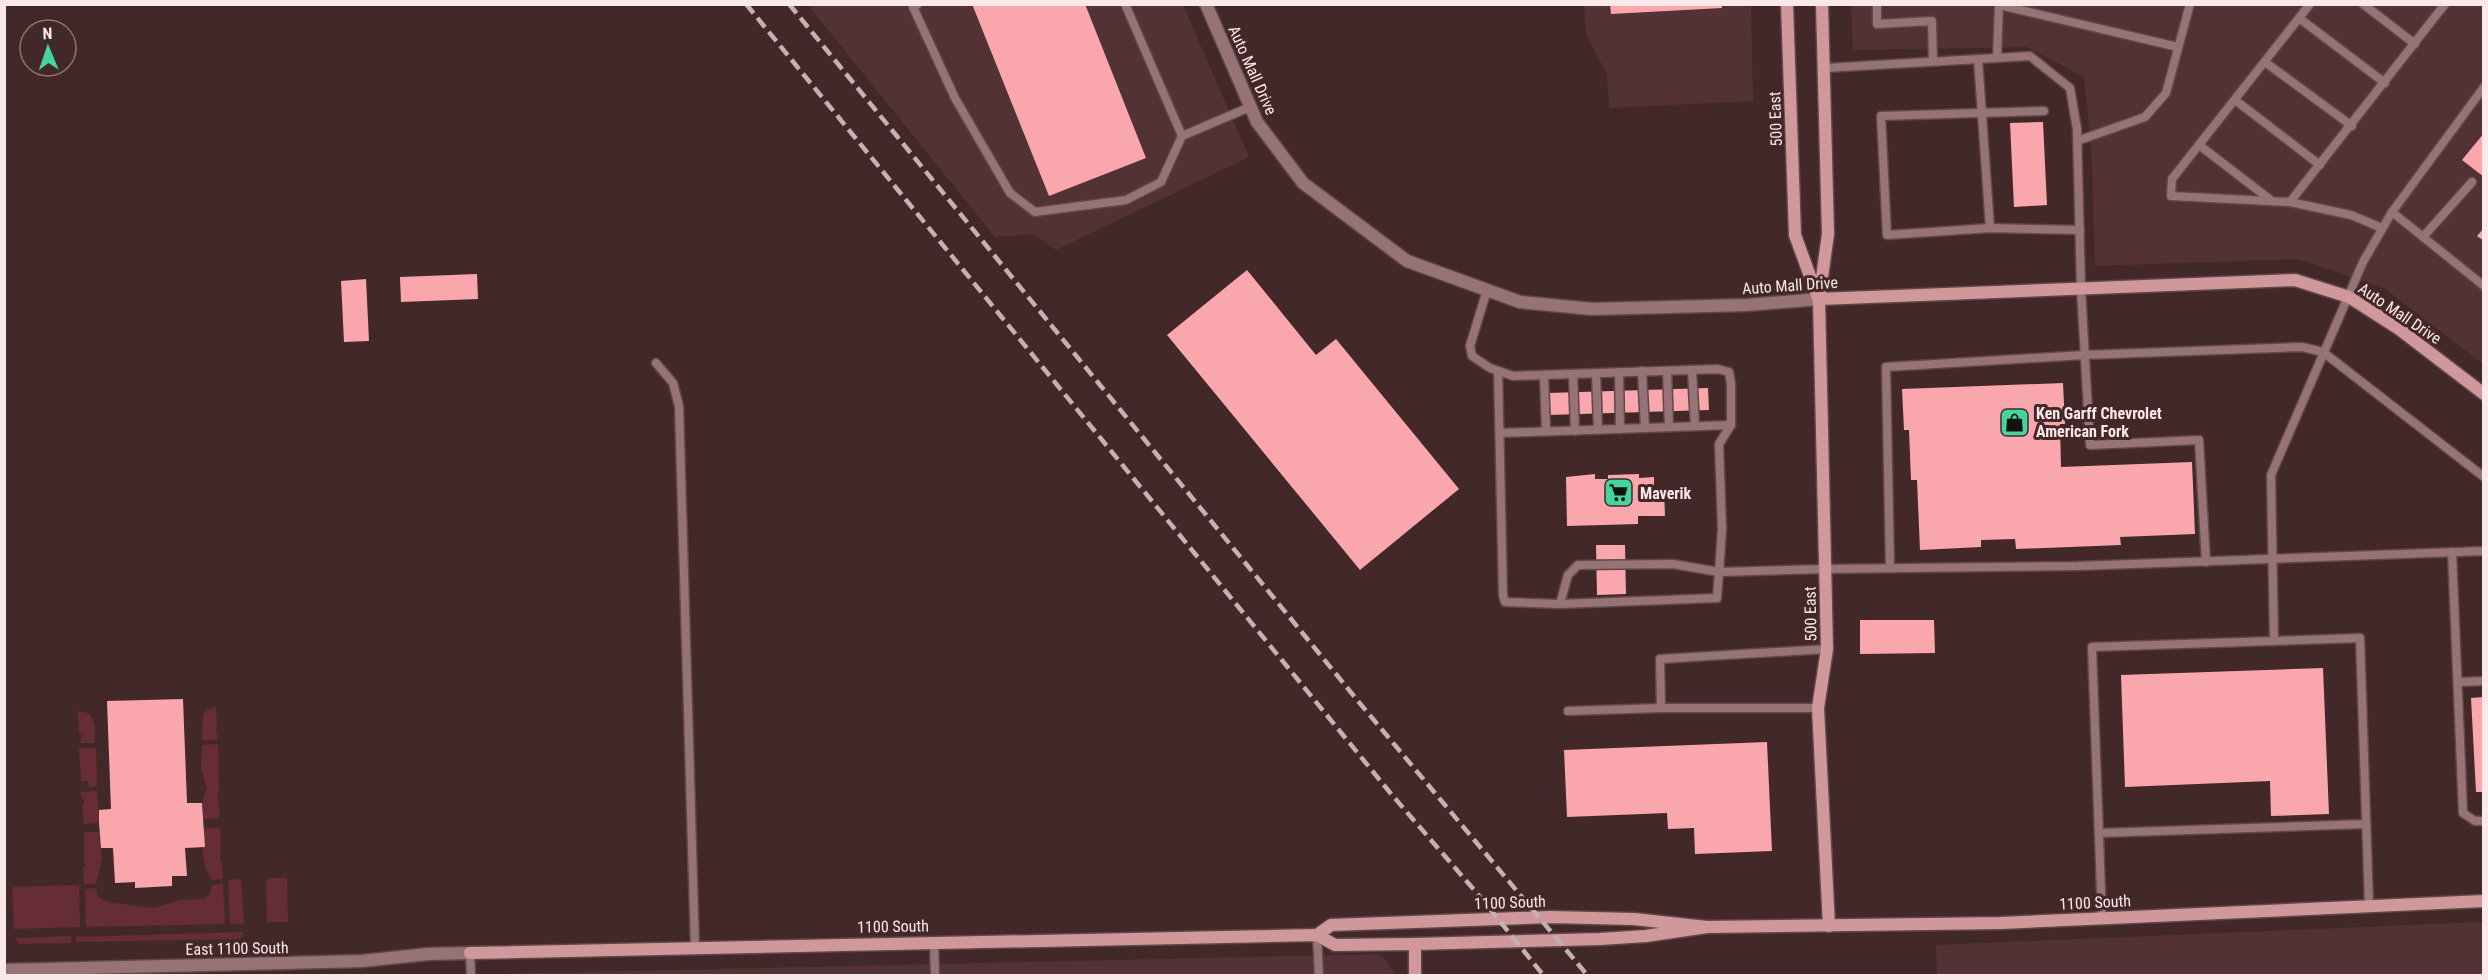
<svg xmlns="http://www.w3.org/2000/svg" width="2488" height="980" font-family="'Roboto Condensed',sans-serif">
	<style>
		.built { fill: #533235 }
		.green { fill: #662d34 }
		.building { fill: #faa6ad }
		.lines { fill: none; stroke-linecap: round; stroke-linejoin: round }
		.lane-casing { stroke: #604749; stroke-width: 11 }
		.street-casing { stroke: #604749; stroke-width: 15 }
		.secondary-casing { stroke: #604749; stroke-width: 15 }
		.lane { stroke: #967375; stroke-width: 8 }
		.street { stroke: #967375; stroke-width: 12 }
		.secondary { stroke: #d0989b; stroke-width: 12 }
		.rail { stroke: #c6b0b2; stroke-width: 4.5; stroke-dasharray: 12 6; stroke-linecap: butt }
		.labels { text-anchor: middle; stroke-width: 6; stroke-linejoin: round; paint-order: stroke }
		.street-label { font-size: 16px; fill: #fbe8e9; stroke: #43282a }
		.poi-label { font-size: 16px; font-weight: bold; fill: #fbe8e9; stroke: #43282a; text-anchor: start }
	</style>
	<rect width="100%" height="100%" fill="#43282a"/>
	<g class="built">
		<path d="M808 5H1183L1249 157 1056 250 1034 234 995 237Z"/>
		<path d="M1584 5H1751L1753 101 1609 108 1607 74 1586 34Z"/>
		<path d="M1851 5H2483V364L2384 288 2298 259 2095 266 2092 160 2084 77 2027 47 1853 50Z"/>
		<path d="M2483 922V975H1937L1936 945Z"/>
		<path d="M1377 954 1385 959 1395 975 411 976Z"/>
	</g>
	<g class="green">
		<path d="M216 707 217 728 215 731 217 732V740H202L203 714 207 710Z"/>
		<path d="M78 711C97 712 95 728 95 743H80L82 735 79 733Z"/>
		<path d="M218 744 219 793H217L220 814 218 818 203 819V799L207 788 201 768 202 745Z"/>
		<path d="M79 748H96L97 786 89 787 88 781H81Z"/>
		<path d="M97 791 99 823 84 824 82 806 84 805V799L81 798V792Z"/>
		<path d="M204 828H219L221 831 220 861 222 862 223 879 212 880C201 864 202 846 204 828Z"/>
		<path d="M84 832H99L102 858 96 884H84L83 867 86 866 84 863Z"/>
		<path d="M269 878H287L288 922H267L266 881Z"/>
		<path d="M241 879 244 923 230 924 228 880Z"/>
		<path d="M223 884 225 924 86 927 85 889 96 888 98 897 108 902 154 908 180 900 204 899 210 893 212 885Z"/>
		<path d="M79 885 80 927 14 929 12 887Z"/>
		<path d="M244 932 241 939 76 942V937Z"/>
		<path d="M71 936 72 943 19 944 15 938Z"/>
	</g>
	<g class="building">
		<path d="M972 4H1085L1146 158 1049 196Z"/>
		<path d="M1610 4H1722V8L1611 14Z"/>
		<path d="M2043 122 2047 205 2014 207 2010 123Z"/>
		<path d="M2484 133V177L2462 160Z"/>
		<path d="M2484 228V241L2477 236Z"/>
		<path d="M1247 270 1316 355 1336 339 1459 489 1360 570 1167 335Z"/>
		<path d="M477 274 478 299 401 302 400 277Z"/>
		<path d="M366 279 369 341 344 342 341 281Z"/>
		<path d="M2063 383 2065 424H2060L2061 467 2192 462 2195 534 2120 537 2121 545 2016 549 2015 539 1981 540V547L1920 550 1917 480H1911L1909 430H1904L1902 389Z"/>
		<path d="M1708 388 1709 410 1548 415V393Z"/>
		<path d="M1595 474V479H1608V475L1639 474V478L1654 477V490H1664L1665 516H1638V524L1567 526 1566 477Z"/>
		<path d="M1596 545H1625L1626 594 1597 595Z"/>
		<path d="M1860 620H1934L1935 653 1860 654Z"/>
		<path d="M2323 668 2329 814 2271 816 2270 781 2125 787 2121 675Z"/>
		<path d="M2484 697V792H2476L2471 698Z"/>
		<path d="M183 699 187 803H202L205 847 185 848 187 876H172V886L135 888V882L115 883 113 848H101L99 823V810L111 809 107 701Z"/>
		<path d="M1767 742 1772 851 1695 854 1694 828 1668 829 1667 813 1567 817 1564 750Z"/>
	</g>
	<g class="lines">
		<defs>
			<g id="lane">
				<path d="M918 4 913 7 955 98 1010 193 1035 212 1126 200 1161 182 1182 136 1250 107"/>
				<path d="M1125 4 1182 136"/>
				<path d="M1877 4V24L1932 21 1933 61"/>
				<path d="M2310 4 2172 179 2171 196 2290 202 2445 4"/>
				<path d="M2363 4 2415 44"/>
				<path d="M1999 5 2178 47"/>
				<path d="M2299 18 2385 83"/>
				<path d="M1997 58 1999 4"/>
				<path d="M1978 59 1990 228"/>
				<path d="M2265 62 2352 126"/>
				<path d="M1825 68 2030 56 2070 88 2077 129 2081 289 2090 445 2199 440 2206 562"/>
				<path d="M2235 100 2320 165"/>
				<path d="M2044 111 1881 116 1887 235 1990 228 2080 230"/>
				<path d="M2077 141 2145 117 2166 93 2190 4"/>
				<path d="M2199 145 2272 201"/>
				<path d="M2290 202 2351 215 2382 228"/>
				<path d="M2392 212 2484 286"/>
				<path d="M2423 237 2472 182"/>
				<path d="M1487 290 1470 346 1472 356 1490 368 1513 376 1718 369 1729 372 1731 384V425L1719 444 1722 529 1719 572 1825 569 2078 566 2484 551"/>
				<path d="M656 363 673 383 679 406 695 947"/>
				<path d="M1692 370 1695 426"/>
				<path d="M1498 371 1503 595 1505 602 1560 604 1717 598 1719 572 1673 564 1578 565 1568 575 1560 604"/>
				<path d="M1642 371 1645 428"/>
				<path d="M1667 371 1669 427"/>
				<path d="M1619 372 1620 429"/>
				<path d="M1596 373 1598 429"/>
				<path d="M1573 374 1575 431"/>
				<path d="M1544 375 1546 431"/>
				<path d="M1500 433 1731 425"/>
				<path d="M2452 552 2463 813 2475 821H2484"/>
				<path d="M1890 568 1886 367 2084 355 2302 347 2323 352 2484 477"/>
				<path d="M2274 641 2271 475 2363 262 2392 212 2484 87"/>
				<path d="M2458 682 2484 681"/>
				<path d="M1661 708 1660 659 1827 649"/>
				<path d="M1568 711 1661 708H1818"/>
				<path d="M2099 833 2366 824"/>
				<path d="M2102 918 2092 647 2360 638 2369 905"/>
				<path d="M1317 935 1319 976"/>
				<path d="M934 942 935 976"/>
				<path d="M470 953 471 976"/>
			</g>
			<g id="street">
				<path d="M1206 4 1257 122 1303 183 1407 261 1520 302 1592 309 1747 305 1819 299"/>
				<path d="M4 970 362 961 428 954 470 953"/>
			</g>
			<g id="secondary">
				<path d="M1787 4 1795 235 1818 298"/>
				<path d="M1822 4 1828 234 1819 299 1827 649 1818 708 1829 926"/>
				<path d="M1819 299 2295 280 2349 297 2399 329 2484 394"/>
				<path d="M1317 935 1331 925 1550 917 1634 919 1707 927 2001 923 2484 901"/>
				<path d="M1415 944V976"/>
				<path d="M470 953 1317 935 1335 945 1415 944 1600 939 1646 936 1707 927"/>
			</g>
		</defs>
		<use href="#lane" class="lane-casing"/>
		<use href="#street" class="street-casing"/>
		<use href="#secondary" class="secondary-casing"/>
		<use href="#lane" class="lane"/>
		<use href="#street" class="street"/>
		<use href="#secondary" class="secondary"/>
		<g class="rail">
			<path d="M746 4 1392 795 1482 899 1544 976"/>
			<path d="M789 4 1358 701 1588 976"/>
		</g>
	</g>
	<defs>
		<symbol id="shop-square" viewBox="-11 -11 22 22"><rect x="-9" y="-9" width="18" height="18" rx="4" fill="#44d49f" stroke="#43282a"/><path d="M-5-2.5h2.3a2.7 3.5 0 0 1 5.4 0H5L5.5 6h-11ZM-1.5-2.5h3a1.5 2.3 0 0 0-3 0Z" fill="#111"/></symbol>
		<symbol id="supermarket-square" viewBox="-11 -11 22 22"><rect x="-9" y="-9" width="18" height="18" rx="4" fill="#44d49f" stroke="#43282a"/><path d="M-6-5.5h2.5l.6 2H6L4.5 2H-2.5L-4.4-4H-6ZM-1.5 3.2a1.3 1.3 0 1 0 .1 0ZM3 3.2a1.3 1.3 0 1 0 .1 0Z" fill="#111"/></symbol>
	</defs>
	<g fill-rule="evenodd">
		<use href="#shop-square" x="1998" y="406" width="33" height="33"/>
		<use href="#supermarket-square" x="1602" y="476" width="33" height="33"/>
	</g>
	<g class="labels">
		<g class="street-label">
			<text transform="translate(1253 70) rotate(66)" y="6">Auto Mall Drive</text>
			<text transform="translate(1775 119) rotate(-92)" y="6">500 East</text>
			<text transform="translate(1790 285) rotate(-4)" y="6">Auto Mall Drive</text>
			<text transform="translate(2400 313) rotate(34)" y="6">Auto Mall Drive</text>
			<text transform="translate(1810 614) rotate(-91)" y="6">500 East</text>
			<text transform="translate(1510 902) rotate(-2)" y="6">1100 South</text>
			<text transform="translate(2095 902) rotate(-3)" y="6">1100 South</text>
			<text transform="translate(893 926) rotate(-1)" y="6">1100 South</text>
			<text transform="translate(237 948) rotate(-1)" y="6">East 1100 South</text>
		</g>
		<g class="poi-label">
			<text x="2036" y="419">Ken Garff Chevrolet<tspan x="2036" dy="18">American Fork</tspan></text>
			<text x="1640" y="499">Maverik</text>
		</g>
	</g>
	<rect width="2488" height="980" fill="none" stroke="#fbe8e9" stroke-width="12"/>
	<g transform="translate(48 48) rotate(358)"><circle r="28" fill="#43282a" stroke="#8d7576" stroke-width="1.5"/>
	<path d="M0-4.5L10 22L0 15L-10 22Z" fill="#44d49f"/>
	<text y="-9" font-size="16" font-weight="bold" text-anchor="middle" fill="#fbe8e9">N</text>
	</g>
</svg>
